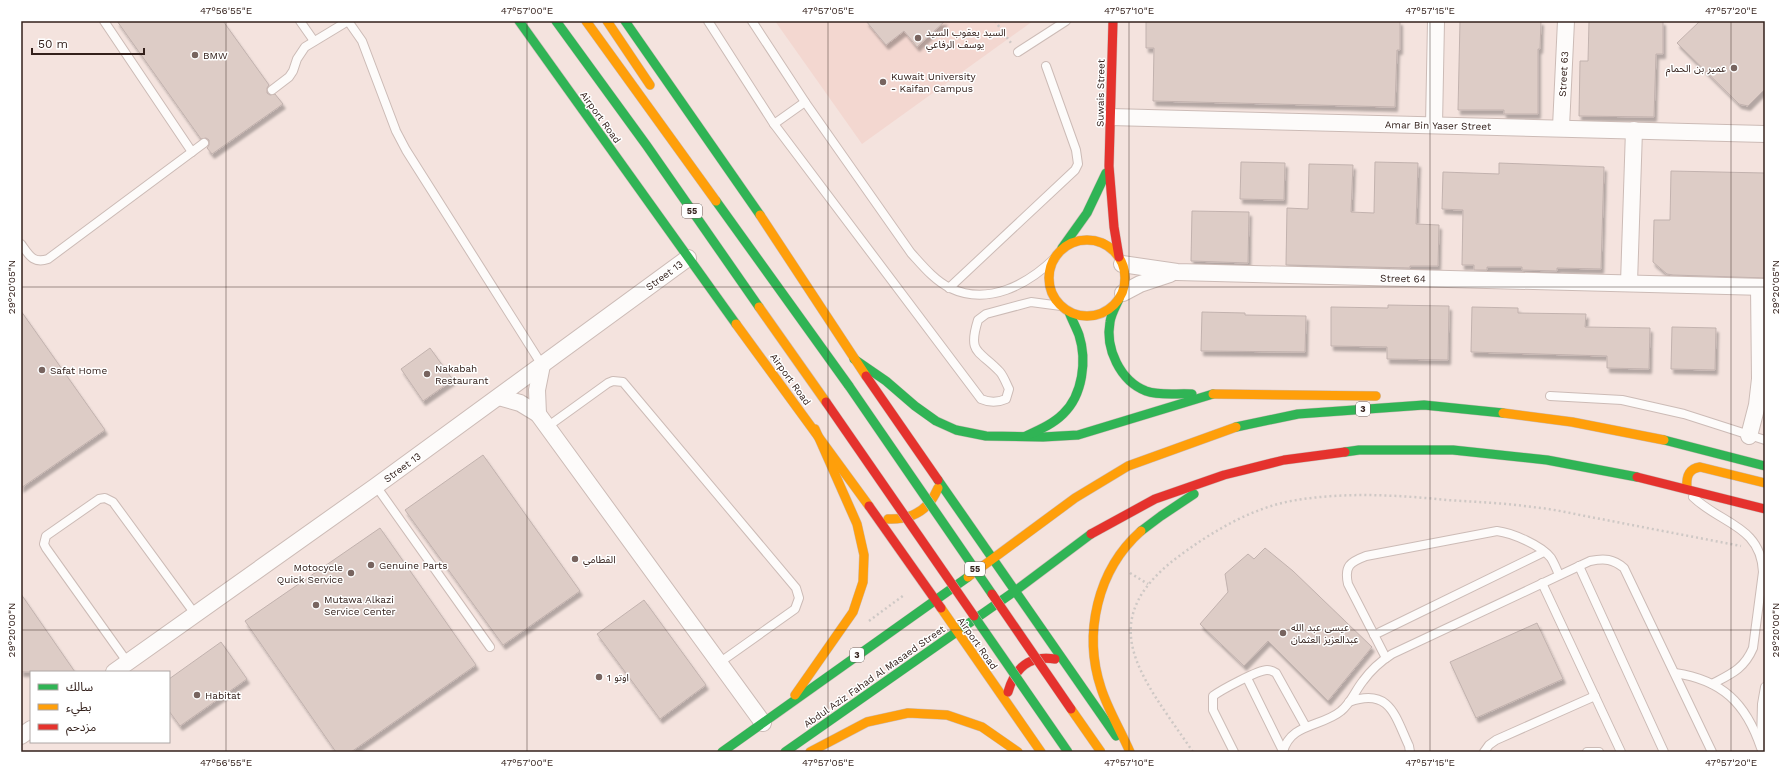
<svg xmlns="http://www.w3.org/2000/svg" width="1786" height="773" font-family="'Work Sans','Noto Sans Arabic',sans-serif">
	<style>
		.built { fill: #f3d7d0 }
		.building { fill: #ddccc6; stroke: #c2b2ae; filter: url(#shadow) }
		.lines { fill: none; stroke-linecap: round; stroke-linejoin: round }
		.lane-casing { stroke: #ccbbb6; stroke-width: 10 }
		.street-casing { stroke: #ccbbb6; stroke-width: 18 }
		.fast-casing { stroke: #ccbbb6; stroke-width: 10 }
		.slow-casing { stroke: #ccbbb6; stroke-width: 10 }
		.jam-casing { stroke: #ccbbb6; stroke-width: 10 }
		.path { stroke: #cec8c5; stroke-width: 2.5; stroke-dasharray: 2 3; stroke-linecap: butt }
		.lane { stroke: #fdfbfa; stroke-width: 8 }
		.street { stroke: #fdfbfa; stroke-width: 16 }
		.fast { stroke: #30b455; stroke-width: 9 }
		.slow { stroke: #ff9f0a; stroke-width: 9 }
		.jam { stroke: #e5322d; stroke-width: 9 }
		.fast-bridge-casing { stroke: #ccbbb6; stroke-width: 10; stroke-linecap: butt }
		.slow-bridge-casing { stroke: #ccbbb6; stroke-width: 10; stroke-linecap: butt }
		.jam-bridge-casing { stroke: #ccbbb6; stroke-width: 10; stroke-linecap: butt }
		.fast-bridge { stroke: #30b455; stroke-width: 9 }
		.slow-bridge { stroke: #ff9f0a; stroke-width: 9 }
		.jam-bridge { stroke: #e5322d; stroke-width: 9 }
		.ticks { fill: none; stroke: #33201b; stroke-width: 1; stroke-opacity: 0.45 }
		.poi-dot { fill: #77645f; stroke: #fff; stroke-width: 1.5 }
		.labels { text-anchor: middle; stroke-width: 3; stroke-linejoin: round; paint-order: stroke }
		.shield { fill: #fff; stroke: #70635f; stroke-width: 1 }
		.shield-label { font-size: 9px; font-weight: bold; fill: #33201b }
		.poi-label { font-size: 10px; fill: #33201b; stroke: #fff; text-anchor: start }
		.street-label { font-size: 10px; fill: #33201b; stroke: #fff }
		.neatline { fill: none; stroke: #33201b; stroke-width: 1.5 }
		.ticks-label { font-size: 10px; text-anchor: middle; fill: #33201b }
	</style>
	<defs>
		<filter id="shadow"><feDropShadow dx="2.5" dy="4.5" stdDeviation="1" flood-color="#0004"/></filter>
	</defs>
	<rect width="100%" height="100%" fill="#f4e3de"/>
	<path class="built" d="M775 21H1033L862 144Z"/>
	<g class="building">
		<path d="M117 21H223L269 85 267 88V93L270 95 275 94 283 104 212 154 207 148 209 145V140L206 138 201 139Z"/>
		<path d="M866 21H945L917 47 904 31 886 45Z"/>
		<path d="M1146 21H1400V50H1397L1395 107 1153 101 1154 48H1146Z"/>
		<path d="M1460 21H1541L1540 49H1538V114H1504V110H1458Z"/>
		<path d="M1589 21H1663V54H1656L1654 117 1579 116 1580 61H1588Z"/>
		<path d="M1700 21H1765V89L1748 106 1739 104 1677 43Z"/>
		<path d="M1241 162 1285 163 1284 200 1240 199Z"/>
		<path d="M1375 162 1418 163 1416 224 1439 225 1438 266H1410V268L1286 265 1287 208 1308 209 1309 164 1353 165 1351 212 1374 213Z"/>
		<path d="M1499 163 1604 167 1601 269 1557 268V271L1522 270V267H1487V270H1474V265H1462L1463 210 1442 209 1443 172 1499 174Z"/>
		<path d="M1671 171 1765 173V278L1673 275 1667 274 1653 262 1654 220H1670Z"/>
		<path d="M1192 211 1249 212 1248 263 1191 261Z"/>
		<path d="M1388 305 1449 306 1448 360 1387 359V347L1331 346V307L1388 308Z"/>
		<path d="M1472 307 1518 308V313L1586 314 1585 327 1650 328 1649 369 1607 368V356L1471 352Z"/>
		<path d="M21 311 105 430 21 488Z"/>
		<path d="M1202 312 1245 313V315L1306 316 1305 352 1201 351Z"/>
		<path d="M1672 327 1716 328 1715 370 1671 369Z"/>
		<path d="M430 348 453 380 423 401 401 369Z"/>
		<path d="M483 455 580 591 503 645 405 510Z"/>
		<path d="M380 528 476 665 351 752H336L245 621Z"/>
		<path d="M1265 548 1293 571 1372 647 1328 701 1268 641 1244 666 1200 624 1228 592 1225 574 1248 554 1254 559Z"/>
		<path d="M21 594 75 672H21Z"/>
		<path d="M644 600 706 685 660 719 597 634Z"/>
		<path d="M1537 623 1563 679 1476 718 1450 662Z"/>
		<path d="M221 642 247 679 180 726 169 711V679Z"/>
	</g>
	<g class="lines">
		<defs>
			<g id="lane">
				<path d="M104 21 192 152"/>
				<path d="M300 21 314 41"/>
				<path d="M348 21 362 41 396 131 406 150 542 365"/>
				<path d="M708 21 774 124 981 399C990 403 997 403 1006 399L1009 389C1006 383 1004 377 1000 372 980 350 967 355 978 320L986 314 1031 302 1061 306"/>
				<path d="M752 21 805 102 911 253C922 265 934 280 950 288 988 306 1027 285 1055 258"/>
				<path d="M1018 52 1066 21"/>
				<path d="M272 90 289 77 293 71 297 59 305 47 348 21"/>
				<path d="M774 124 805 102"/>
				<path d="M21 244C29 255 33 264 48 259L204 143"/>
				<path d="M949 288 1075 170 1078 164 1076 150 1046 66"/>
				<path d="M1550 396 1622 400 1684 414 1765 440"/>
				<path d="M547 427 608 383 613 381 623 382 796 588 799 598 795 609 719 663"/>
				<path d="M376 486 490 647"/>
				<path d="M1693 497C1721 524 1761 526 1763 572L1753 648C1744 669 1731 674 1712 684"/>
				<path d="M1579 566 1664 752"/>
				<path d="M1542 583 1621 752"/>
				<path d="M1374 635 1544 552"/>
				<path d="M1386 658 1348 584C1344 566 1350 562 1366 556L1497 531C1512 533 1541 545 1551 558 1554 563 1557 570 1559 575"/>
				<path d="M128 663 46 548 44 544 46 536 99 499 105 498 113 502 195 614"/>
				<path d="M1675 673C1722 680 1746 703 1761 748"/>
				<path d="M1247 678 1283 751"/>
				<path d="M1349 702C1390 687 1395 716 1409 746L1410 752"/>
				<path d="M1761 742 1762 704 1765 687"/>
				<path d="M1234 752 1213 710V696C1221 690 1258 670 1267 670 1271 670 1273 671 1276 673L1306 727"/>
				<path d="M1283 752C1290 723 1322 727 1341 711 1351 703 1355 691 1363 681 1371 670 1381 661 1392 654L1590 561C1605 558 1613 559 1624 568L1712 752"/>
				<path d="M1484 752 1489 745 1496 740 1595 696"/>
				<path d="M1587 752H1599"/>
			</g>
			<g id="street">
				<path d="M1110 117 1765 134"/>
				<path d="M1434 125 1436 21"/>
				<path d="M1561 127 1566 21"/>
				<path d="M1122 264 1177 272 1765 287"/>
				<path d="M1629 283 1634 130"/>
				<path d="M1123 293 1140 284 1170 274"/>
				<path d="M499 397 520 403 538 414 763 723"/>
				<path d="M538 414 537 390 542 365"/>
				<path d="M1749 436 1757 405 1760 379 1759 287"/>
				<path d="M114 672 376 486 688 258"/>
				<path d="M21 736 31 729"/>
			</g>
			<g id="fast">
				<path d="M519 21 736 324"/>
				<path d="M556 21 647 146 759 307"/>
				<path d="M625 21 760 215"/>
				<path d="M716 201 849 386"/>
				<path d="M1062 248 1087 213 1106 173"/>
				<path d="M1119 299C1116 306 1111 314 1110 322 1105 348 1120 381 1146 391 1160 396 1177 393 1192 394"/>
				<path d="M854 359 886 381 915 406 936 421 956 430 986 436 1043 437 1078 435 1213 394"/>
				<path d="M1236 427 1298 414 1424 405 1503 413"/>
				<path d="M1026 436C1039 430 1053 424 1063 414 1083 395 1087 360 1079 335 1076 327 1072 320 1069 312"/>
				<path d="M1664 440 1765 466"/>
				<path d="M1345 452 1359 450H1453L1547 460 1637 477"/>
				<path d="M938 480 1116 736"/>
				<path d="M1141 531 1161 516 1194 494"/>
				<path d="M722 752 968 577"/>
				<path d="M785 752 1015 591 1091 534"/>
			</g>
			<g id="slow">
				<path d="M586 21 716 201"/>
				<path d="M607 21 650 85"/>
				<path d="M760 215 866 376"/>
				<circle cx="1087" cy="278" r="38"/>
				<path d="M759 307 826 402"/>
				<path d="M736 324 869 506"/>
				<path d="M1213 394 1376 396"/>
				<path d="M1503 413 1572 422 1664 440"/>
				<path d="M1687 488C1686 477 1688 469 1700 467L1765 483"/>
				<path d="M888 519C912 520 929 510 938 488"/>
				<path d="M968 577 1075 498 1128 466 1236 427"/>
				<path d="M941 608 1041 752"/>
				<path d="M795 695 853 612 863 582 864 555 857 524 815 429"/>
				<path d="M810 752 867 722 908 713 947 715 982 727 1018 752"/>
				<path d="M1130 752C1121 731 1108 710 1101 688 1083 634 1097 570 1141 531"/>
			</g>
			<g id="jam">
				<path d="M1113 21 1109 166 1114 227 1119 257"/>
				<path d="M866 376 938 480"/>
				<path d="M1637 477 1765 509"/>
				<path d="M869 506 941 608"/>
				<path d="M1091 534 1155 499 1224 475 1284 460 1345 452"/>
				<path d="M1008 692C1015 668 1029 655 1055 659"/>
			</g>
		</defs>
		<use href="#lane" class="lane-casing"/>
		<use href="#street" class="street-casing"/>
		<use href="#fast" class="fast-casing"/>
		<use href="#slow" class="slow-casing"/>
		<use href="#jam" class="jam-casing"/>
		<g class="path">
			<path d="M995 21 1011 43"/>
			<path d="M1130 573 1148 584"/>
			<path d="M869 621 904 595"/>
			<path d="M1193 752C1141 675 1087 620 1186 551 1218 528 1257 506 1297 500 1346 492 1398 495 1447 500 1476 502 1504 503 1532 507 1555 509 1578 515 1601 519 1647 528 1694 537 1741 546"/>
		</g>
		<use href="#lane" class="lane"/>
		<use href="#street" class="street"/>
		<use href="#fast" class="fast"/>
		<use href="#slow" class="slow"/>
		<use href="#jam" class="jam"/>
		<defs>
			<g id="fast-bridge">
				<path d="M849 386 992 594"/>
				<path d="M974 616 1068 752"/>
			</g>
			<path id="slow-bridge" d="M1071 709 1101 752"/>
			<g id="jam-bridge">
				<path d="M826 402 974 616"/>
				<path d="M992 594 1071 709"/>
			</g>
		</defs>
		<use href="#fast-bridge" class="fast-bridge-casing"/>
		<use href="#slow-bridge" class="slow-bridge-casing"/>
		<use href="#jam-bridge" class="jam-bridge-casing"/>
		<use href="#fast-bridge" class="fast-bridge"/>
		<use href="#slow-bridge" class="slow-bridge"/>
		<use href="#jam-bridge" class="jam-bridge"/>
	</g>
	<path class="ticks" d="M226 21V752M527 21V752M828 21V752M1129 21V752M1430 21V752M1731 21V752M21 287H1765M21 630H1765"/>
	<g class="poi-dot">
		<circle cx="918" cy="38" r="4"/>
		<circle cx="195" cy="55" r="4"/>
		<circle cx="1734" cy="68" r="4"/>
		<circle cx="883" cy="82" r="4"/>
		<circle cx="42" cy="370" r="4"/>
		<circle cx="427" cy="374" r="4"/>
		<circle cx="575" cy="559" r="4"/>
		<circle cx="371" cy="565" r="4"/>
		<circle cx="351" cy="573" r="4"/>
		<circle cx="316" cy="605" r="4"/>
		<circle cx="1283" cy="633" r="4"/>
		<circle cx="599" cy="677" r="4"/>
		<circle cx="197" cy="695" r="4"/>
	</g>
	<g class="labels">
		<g class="shield">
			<rect x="682" y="204" width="20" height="14" rx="3"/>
			<rect x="1356" y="402" width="14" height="14" rx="3"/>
			<rect x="965" y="562" width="20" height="14" rx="3"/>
			<rect x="850" y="648" width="14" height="14" rx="3"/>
		</g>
		<g class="shield-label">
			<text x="692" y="214">55</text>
			<text x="1363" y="412">3</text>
			<text x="975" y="572">55</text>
			<text x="857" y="658">3</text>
		</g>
		<g class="poi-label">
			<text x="926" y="36">السيد يعقوب السيد<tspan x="926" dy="12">يوسف الرفاعي</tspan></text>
			<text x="203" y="59">BMW</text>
			<text x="1726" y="72" text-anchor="end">عمير بن الحمام</text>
			<text x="891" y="80">Kuwait University<tspan x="891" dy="12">- Kaifan Campus</tspan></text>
			<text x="435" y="372">Nakabah<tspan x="435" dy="12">Restaurant</tspan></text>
			<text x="50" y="374">Safat Home</text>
			<text x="583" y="563">القطامي</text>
			<text x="379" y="569">Genuine Parts</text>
			<text x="343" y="571" text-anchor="end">Motocycle<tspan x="343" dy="12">Quick Service</tspan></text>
			<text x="324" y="603">Mutawa Alkazi<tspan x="324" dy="12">Service Center</tspan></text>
			<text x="1291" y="631">عيسى عبد الله<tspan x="1291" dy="12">عبدالعزيز العثمان</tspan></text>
			<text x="607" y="681">اوتو 1</text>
			<text x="205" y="699">Habitat</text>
		</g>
		<g class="street-label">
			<text transform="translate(1563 74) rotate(-87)" y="4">Street 63</text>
			<text transform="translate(1100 93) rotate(-89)" y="4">Suwais Street</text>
			<text transform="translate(601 117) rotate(54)" y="4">Airport Road</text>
			<text transform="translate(1438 125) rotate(1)" y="4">Amar Bin Yaser Street</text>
			<text transform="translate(664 275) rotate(-36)" y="4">Street 13</text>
			<text transform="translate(1403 278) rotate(1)" y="4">Street 64</text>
			<text transform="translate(791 379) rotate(54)" y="4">Airport Road</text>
			<text transform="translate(402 467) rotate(-36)" y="4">Street 13</text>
			<text transform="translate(978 643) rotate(55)" y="4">Airport Road</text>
			<text transform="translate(874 676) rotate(-35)" y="4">Abdul Aziz Fahad Al Masaed Street</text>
		</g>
	</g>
	<rect width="1786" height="773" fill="none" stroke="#ffffff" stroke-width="44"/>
	<rect x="30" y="671" width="140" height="72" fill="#ffffff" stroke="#ada6a4"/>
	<rect x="38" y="684" width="20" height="6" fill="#30b455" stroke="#ada6a4"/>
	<text x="66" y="691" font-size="12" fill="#33201b">سالك</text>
	<rect x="38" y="704" width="20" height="6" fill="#ff9f0a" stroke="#ada6a4"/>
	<text x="66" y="711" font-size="12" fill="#33201b">بطيء</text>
	<rect x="38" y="724" width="20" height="6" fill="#e5322d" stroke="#ada6a4"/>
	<text x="66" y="731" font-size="12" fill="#33201b">مزدحم</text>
	<path d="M32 48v6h112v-6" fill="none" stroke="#33201b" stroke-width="2"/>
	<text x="38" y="48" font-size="12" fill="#33201b" stroke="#ffffff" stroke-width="3" paint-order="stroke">50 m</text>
	<rect x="22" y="22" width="1742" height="729" class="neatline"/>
	<g class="ticks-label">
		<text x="226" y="14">47°56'55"E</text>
		<text x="527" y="14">47°57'00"E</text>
		<text x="828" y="14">47°57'05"E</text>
		<text x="1129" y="14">47°57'10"E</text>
		<text x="1430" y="14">47°57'15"E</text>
		<text x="1731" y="14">47°57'20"E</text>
		<text transform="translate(11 287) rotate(-90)" y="4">29°20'05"N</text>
		<text transform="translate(1775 287) rotate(-90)" y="4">29°20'05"N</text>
		<text transform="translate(11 630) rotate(-90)" y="4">29°20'00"N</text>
		<text transform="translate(1775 630) rotate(-90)" y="4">29°20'00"N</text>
		<text x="226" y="766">47°56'55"E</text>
		<text x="527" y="766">47°57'00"E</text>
		<text x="828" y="766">47°57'05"E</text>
		<text x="1129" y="766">47°57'10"E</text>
		<text x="1430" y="766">47°57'15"E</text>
		<text x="1731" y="766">47°57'20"E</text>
	</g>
</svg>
